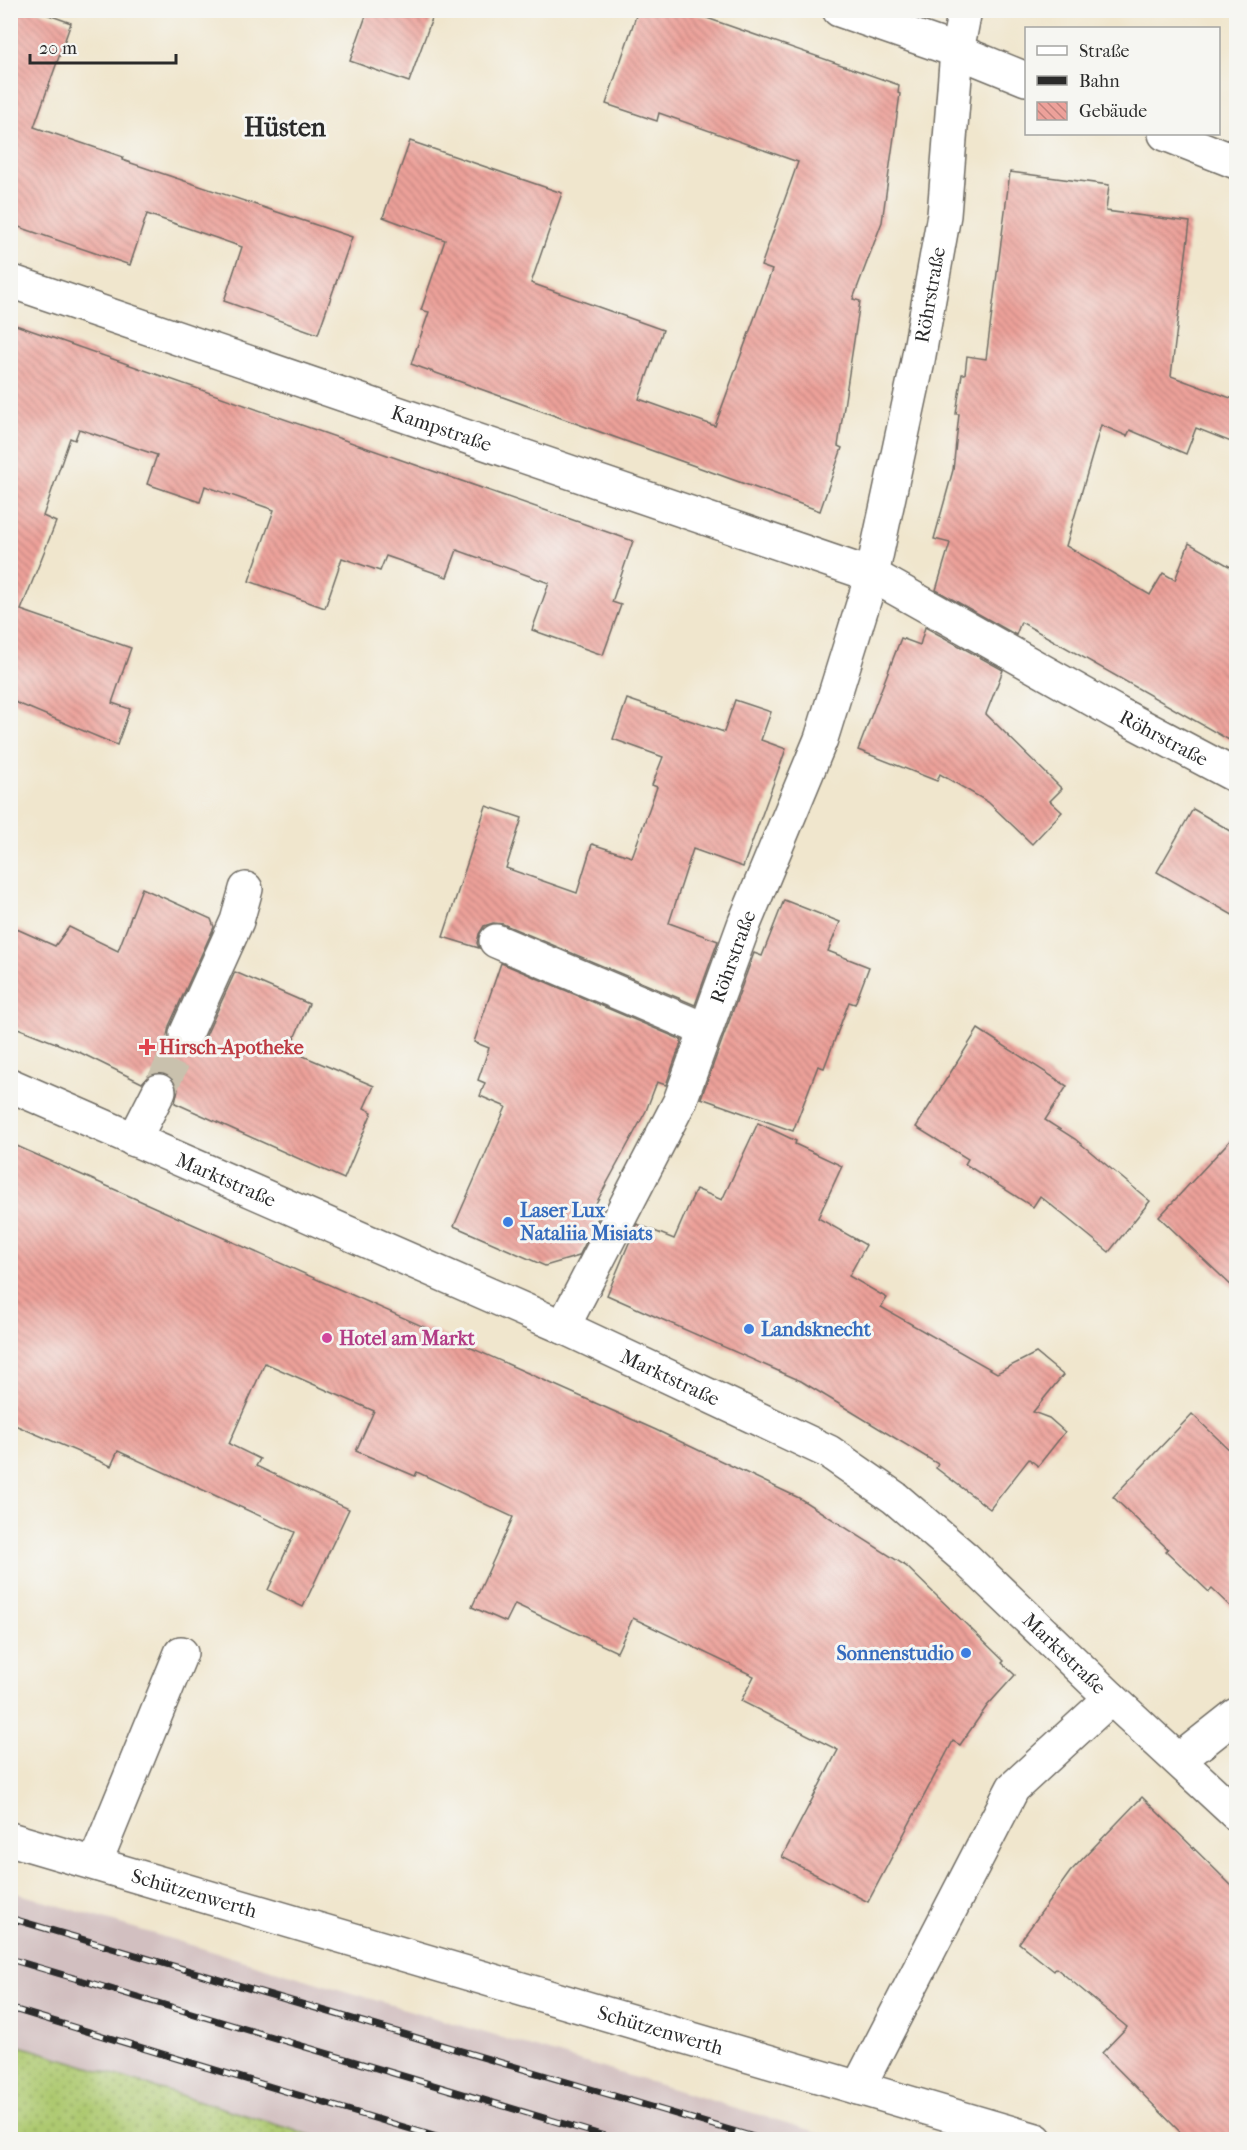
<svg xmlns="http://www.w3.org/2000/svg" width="1247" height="2150" font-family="'IM FELL French Canon',serif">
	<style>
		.industrial { fill: #d2bfc0 }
		.grass { fill: url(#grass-dots); stroke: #6c7a4e; stroke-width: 1.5 }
		.building { fill: url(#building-back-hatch) }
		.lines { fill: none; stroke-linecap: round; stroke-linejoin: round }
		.minor-tunnel { stroke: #c9c1ad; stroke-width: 33; stroke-dasharray: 33 16; stroke-linecap: butt }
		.minor-casing { stroke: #706c64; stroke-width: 36 }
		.minor { stroke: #fff; stroke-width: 33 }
		.rail-casing { stroke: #2b2b2b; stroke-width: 7 }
		.rail { stroke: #f6f6f2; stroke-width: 4.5; stroke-dasharray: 14; stroke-linecap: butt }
		.health-dot { fill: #e0444e; stroke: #f6f6f2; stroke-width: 2 }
		.shop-dot { fill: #3f7fe0; stroke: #f6f6f2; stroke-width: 2 }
		.hotel-dot { fill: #d1479c; stroke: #f6f6f2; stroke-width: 2 }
		.labels { text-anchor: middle; stroke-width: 6; stroke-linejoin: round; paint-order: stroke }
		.street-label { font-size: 20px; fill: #2b2b2b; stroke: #f6f6f2 }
		.health-label { font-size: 20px; font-weight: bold; fill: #be3a42; stroke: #f6f6f2; text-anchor: start }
		.shop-label { font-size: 20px; font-weight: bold; fill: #366cbe; stroke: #f6f6f2; text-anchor: start }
		.hotel-label { font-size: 20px; font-weight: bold; fill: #b23c85; stroke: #f6f6f2; text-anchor: start }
		.district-label { font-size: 26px; font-weight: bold; fill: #2b2b2b; stroke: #f6f6f2 }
	</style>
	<defs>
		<pattern id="grass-dots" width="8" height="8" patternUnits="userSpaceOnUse" patternTransform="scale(1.5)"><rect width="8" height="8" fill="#adc970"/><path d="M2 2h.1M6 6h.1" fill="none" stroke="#8da35c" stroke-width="1.8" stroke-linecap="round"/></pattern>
		<pattern id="building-back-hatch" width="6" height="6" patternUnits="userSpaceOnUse" patternTransform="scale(1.5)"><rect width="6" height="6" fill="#eda19a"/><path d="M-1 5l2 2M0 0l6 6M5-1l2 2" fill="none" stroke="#c0837e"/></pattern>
	</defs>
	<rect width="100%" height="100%" fill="#f6f6f2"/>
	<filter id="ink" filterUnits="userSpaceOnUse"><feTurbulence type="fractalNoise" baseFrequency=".0167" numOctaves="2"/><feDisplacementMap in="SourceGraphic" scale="12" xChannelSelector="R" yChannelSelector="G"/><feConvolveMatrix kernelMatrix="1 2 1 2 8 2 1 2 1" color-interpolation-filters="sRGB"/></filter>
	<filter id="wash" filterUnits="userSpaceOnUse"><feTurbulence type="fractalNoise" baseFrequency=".008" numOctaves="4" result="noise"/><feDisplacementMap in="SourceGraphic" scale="24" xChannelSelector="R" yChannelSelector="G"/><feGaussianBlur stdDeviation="1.35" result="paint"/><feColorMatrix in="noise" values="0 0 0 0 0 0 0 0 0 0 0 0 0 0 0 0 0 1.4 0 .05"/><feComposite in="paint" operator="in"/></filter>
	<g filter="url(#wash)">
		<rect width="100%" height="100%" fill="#f0e6cd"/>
		<path class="industrial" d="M10 1891 840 2139H323L11 2043Z"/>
		<path class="grass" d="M11 2043 323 2139H11Z"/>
		<g id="blocks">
			<g class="building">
				<path d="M10 10H35L71 23 34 127 123 157 122 160 352 237 318 334 224 301 242 247 147 214 130 265 10 224Z"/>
				<path d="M368 10H435L409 82 350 61Z"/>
				<path d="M638 10H684L899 85 898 93 900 94 882 222 853 299 860 301 838 446 842 448 820 511 411 364 429 312 421 310 445 240 383 217 410 141 562 193 531 283 663 330 639 399 715 426 772 270 761 266 798 162 659 113 657 121 606 104Z"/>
				<path d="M1010 172 1109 185 1106 211 1190 222 1171 376 1236 400V444L1196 428 1186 454 1130 430 1127 436 1101 425 1066 546 1150 595 1163 573 1175 580 1189 543 1236 570V744L1021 622 1016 635 936 590 950 543 934 539 953 470 959 414H956L962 374H965L967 356 986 359Z"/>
				<path d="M10 323 633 541 612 602 621 605 603 655 532 630 549 583 457 550 447 577 386 556 380 571 342 558 325 608 249 581 274 510 205 486 200 502 147 484 157 455 79 429 75 440 70 438 43 516 56 522 21 610 131 648 112 703 130 709 117 745 10 700Z"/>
				<path d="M925 627 1003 670 986 714 1062 789 1050 801 1062 812 1032 844 988 802 940 774 937 781 858 750 901 638 920 645Z"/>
				<path d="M627 699 724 732 735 700 771 712 761 740 786 749 743 867 693 849 669 923 718 941 695 1005 503 924 493 923 484 926 479 934 477 943 479 948 443 937 486 806 522 818 506 868 577 893 592 844 632 857 657 787 652 785 663 757 613 739Z"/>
				<path d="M1193 809 1236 834V917L1157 872Z"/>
				<path d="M142 888 211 919 214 927 169 1026 167 1036 171 1045 179 1051 187 1053 197 1049 203 1042 235 972 309 1004 289 1050 374 1086 364 1108 372 1112 344 1179 175 1103 178 1089 174 1080 167 1074 159 1072 149 1075 142 1083 81 1053 10 1025V926L55 946 69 927 118 951Z"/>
				<path d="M784 900 840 922 828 951 869 967 855 1004 849 1002 824 1068 818 1066 793 1131 701 1098 754 953 762 956Z"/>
				<path d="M501 963 682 1040 666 1085 657 1082 646 1111 594 1207 602 1210 579 1256 545 1266 454 1226 506 1107 480 1096 485 1083 478 1080 489 1048 474 1042Z"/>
				<path d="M978 1029 1067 1086 1045 1120 1075 1139 1150 1201 1109 1252 1040 1196 1033 1207 965 1164 968 1159 916 1127Z"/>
				<path d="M758 1123 796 1141 795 1144 842 1166 818 1218 866 1245 849 1276 887 1298 881 1307 997 1373 1036 1353 1063 1375 1033 1412 1049 1418 1065 1432 1038 1466 1029 1459 990 1509 936 1468 938 1464 801 1381 607 1295 637 1224 674 1239 696 1189 722 1200Z"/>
				<path d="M1236 1134V1290L1159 1217Z"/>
				<path d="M10 1143 656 1430 799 1498 906 1566 1004 1661 1002 1663 1015 1675 987 1706 960 1745 953 1741 868 1902 782 1857 838 1750 741 1701 754 1676 633 1618 617 1652 515 1604 506 1622 472 1607 513 1517 417 1472 415 1476 356 1451 374 1411 265 1363 229 1444 260 1459 256 1466 349 1509 303 1607 268 1590 295 1532 118 1451 111 1466 10 1423Z"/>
				<path d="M1192 1414 1236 1456V1612L1212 1589 1209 1592 1166 1551 1168 1549 1113 1497Z"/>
				<path d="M1142 1797 1236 1890V2139H1187L1102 2053 1127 2027 1056 1968 1054 1971 1019 1943 1070 1872Z"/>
			</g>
		</g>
	</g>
	<g filter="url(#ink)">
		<use href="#blocks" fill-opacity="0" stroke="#706c64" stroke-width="1.5"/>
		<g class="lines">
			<path class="minor-tunnel" d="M159 1091 186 1034"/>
			<defs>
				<g id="minor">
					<path d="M839 10 957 51 1026 79"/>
					<path d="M1165 134 1236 162"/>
					<path id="s1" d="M10 281 872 575 1117 713 1236 776"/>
					<path d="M496 941 706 1030"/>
					<path d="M186 1034 237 921 246 889"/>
					<path id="s2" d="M10 1085 563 1327 829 1452 895 1498 965 1558 1111 1698 1236 1814"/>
					<path d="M134 1140 159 1091"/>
					<path id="s3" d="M563 1327 680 1101 745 922 821 739 872 575 917 366 944 215 957 51 965 10"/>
					<path d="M1179 1760 1236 1715"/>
					<path id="s4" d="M10 1839 1036 2140"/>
					<path d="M95 1863 181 1653"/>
					<path d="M858 2088 1013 1788 1111 1698"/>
				</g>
			</defs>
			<use href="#minor" class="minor-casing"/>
			<use href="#minor" class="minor"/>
			<defs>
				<g id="rail">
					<path d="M10 1918 764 2140"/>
					<path d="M10 1959 618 2140"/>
					<path d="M10 2008 447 2140"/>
				</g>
			</defs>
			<use href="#rail" class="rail-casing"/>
			<use href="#rail" class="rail"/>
		</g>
	</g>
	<path class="health-dot" d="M144 1038h6v6h6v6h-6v6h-6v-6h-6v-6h6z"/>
	<g class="shop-dot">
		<circle cx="508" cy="1222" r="6"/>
		<circle cx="749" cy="1329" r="6"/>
		<circle cx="966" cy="1653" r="6"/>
	</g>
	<circle class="hotel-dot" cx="327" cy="1338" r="6"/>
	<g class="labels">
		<g class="street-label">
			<text dy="7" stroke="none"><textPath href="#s3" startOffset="1101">Röhrstraße</textPath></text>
			<text dy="7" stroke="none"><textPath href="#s1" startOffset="456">Kampstraße</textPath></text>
			<text dy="7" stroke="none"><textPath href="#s1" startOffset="1245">Röhrstraße</textPath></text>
			<text dy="7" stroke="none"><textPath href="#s3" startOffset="408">Röhrstraße</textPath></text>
			<text dy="7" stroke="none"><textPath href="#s2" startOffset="236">Marktstraße</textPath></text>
			<text dy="7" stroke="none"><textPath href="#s2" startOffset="722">Marktstraße</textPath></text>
			<text dy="7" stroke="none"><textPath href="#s2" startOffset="1208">Marktstraße</textPath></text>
			<text dy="7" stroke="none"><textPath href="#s4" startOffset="192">Schützenwerth</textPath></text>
			<text dy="7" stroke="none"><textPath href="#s4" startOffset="678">Schützenwerth</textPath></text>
		</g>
		<g class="health-label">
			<text x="159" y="1054">Hirsch-Apotheke</text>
		</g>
		<g class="shop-label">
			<text x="520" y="1217">Laser Lux<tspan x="520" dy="23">Nataliia Misiats</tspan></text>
			<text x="761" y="1336">Landsknecht</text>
			<text x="954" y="1660" text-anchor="end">Sonnenstudio</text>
		</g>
		<g class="hotel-label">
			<text x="339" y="1345">Hotel am Markt</text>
		</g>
		<g class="district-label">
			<text x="285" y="136">Hüsten</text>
		</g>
	</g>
	<rect width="1247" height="2150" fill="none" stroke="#f6f6f2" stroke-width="36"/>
	<rect x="1025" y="27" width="195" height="108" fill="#f6f6f2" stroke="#a5a5a2" stroke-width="1.5"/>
	<rect x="1037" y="46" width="30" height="9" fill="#ffffff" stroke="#a5a5a2" stroke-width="1.5"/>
	<text x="1079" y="57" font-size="18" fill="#2b2b2b">Straße</text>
	<rect x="1037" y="76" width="30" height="9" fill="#2b2b2b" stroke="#a5a5a2" stroke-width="1.5"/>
	<text x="1079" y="87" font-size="18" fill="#2b2b2b">Bahn</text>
	<rect x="1037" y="102" width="30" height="18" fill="url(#building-back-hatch)" stroke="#a5a5a2" stroke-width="1.5"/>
	<text x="1079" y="117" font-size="18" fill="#2b2b2b">Gebäude</text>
	<path d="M30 54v9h146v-9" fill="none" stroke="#2b2b2b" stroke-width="3"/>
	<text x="39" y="54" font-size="18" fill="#2b2b2b" stroke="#f6f6f2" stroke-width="4.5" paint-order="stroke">20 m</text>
</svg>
